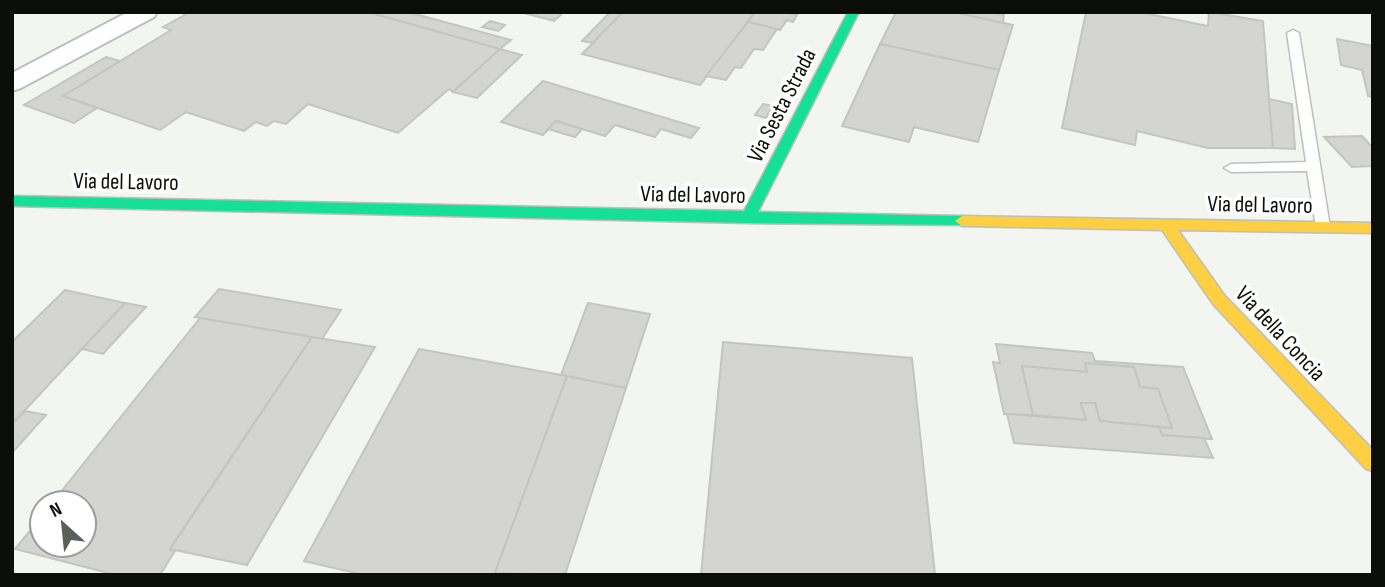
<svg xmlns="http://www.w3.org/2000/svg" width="1385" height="587" font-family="'Sofia Sans Condensed',sans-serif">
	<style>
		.building { fill: #d4d5d0; stroke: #c4c5c0; stroke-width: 2 }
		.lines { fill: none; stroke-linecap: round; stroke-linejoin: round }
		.lane-casing { stroke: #bcbfba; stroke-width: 3 }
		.street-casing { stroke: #bcbfba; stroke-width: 4 }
		.fast-casing { stroke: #bcbfba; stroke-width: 3 }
		.slow-casing { stroke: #bcbfba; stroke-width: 3 }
		.lane { fill: #fdfefd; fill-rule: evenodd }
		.street { fill: #fdfefd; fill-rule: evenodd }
		.fast { fill: #16e098; fill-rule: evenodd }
		.slow { fill: #ffcf43; fill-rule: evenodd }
		.labels { text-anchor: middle; stroke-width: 7; stroke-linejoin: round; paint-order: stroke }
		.street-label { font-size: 23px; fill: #0a0d08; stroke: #fff }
	</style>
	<rect width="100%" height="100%" fill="#f3f6f0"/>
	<g class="building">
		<path d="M190 12H368L500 49 453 92 449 89 398 133 308 104 286 124 274 121 267 126 256 122 244 131 186 112 160 130 63 96 171 30 163 27Z"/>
		<path d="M368 12H408L511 40 500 49Z"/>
		<path d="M520 12H564L554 21Z"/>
		<path d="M610 12H623L593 43 582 41Z"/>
		<path d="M623 12H755L700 85 582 54Z"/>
		<path d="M755 12H784L797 15 793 22 787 20 780 30 748 22Z"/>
		<path d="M896 12H958L1013 25 999 70 880 44Z"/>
		<path d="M991 12 1004 15 1003 23 958 13Z"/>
		<path d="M1086 12H1139L1208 26 1209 12 1263 21 1273 148H1208L1137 131 1135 145 1062 128Z"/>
		<path d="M490 21 505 25 498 31 482 27Z"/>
		<path d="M748 22 777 29 763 50 754 49 741 68 735 67 726 80 706 76Z"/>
		<path d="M1337 39 1373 46V97L1368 96 1362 70 1341 65Z"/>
		<path d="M880 44 999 70 978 142 914 127 909 142 842 126Z"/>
		<path d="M500 49 522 55 477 98 453 92Z"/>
		<path d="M106 57 120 61 63 96 97 108 74 123 24 105Z"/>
		<path d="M543 81 699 128 691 138 661 129 655 137 615 125 605 136 556 121 543 135 501 122Z"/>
		<path d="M1269 99 1292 104 1295 149 1273 148Z"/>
		<path d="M763 104 773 106 766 118 755 115Z"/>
		<path d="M556 121 582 129 575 137 548 129Z"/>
		<path d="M1362 136 1373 148V166L1352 167 1324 137Z"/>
		<path d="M219 289 341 310 322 339 195 317Z"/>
		<path d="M65 290 125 303 12 424V342Z"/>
		<path d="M125 303 146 307 103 354 82 349Z"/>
		<path d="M588 303 650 314 626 388 561 375Z"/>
		<path d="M200 318 312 337 170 549 175 551 160 575H116L15 549 42 516V545H84V503H52Z"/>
		<path d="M312 337 375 347 247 565 170 549Z"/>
		<path d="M723 342 912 358 935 575H701Z"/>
		<path d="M996 344 1092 353 1095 361 1183 367 1212 439 1162 435 1159 427 1172 428 1158 389 1140 387 1134 367 1085 363 1087 372 1022 366 1033 415 1004 414 993 362 1000 363Z"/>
		<path d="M419 349 567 376 494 575H364L304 561Z"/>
		<path d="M1085 363 1134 367 1140 387 1158 389 1172 428 1100 421 1095 403H1081L1086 420 1033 415 1022 366 1087 372Z"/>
		<path d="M567 376 626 388 565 575 495 573Z"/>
		<path d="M1081 403H1095L1100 421 1159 427 1162 435 1204 438 1213 458 1014 443 1007 414 1086 420Z"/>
		<path d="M25 411 46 415 12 453V424Z"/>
	</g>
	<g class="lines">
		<defs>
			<path id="lane" d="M1293 30 1299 33 1330 227 1323 232 1316 227 1307 171 1231 172 1224 168 1231 164 1306 162 1287 33Z"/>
			<path id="street" d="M128 12H157L154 17 21 88 12 91V73Z"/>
			<path id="fast" d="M848 12H859L758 212 962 216 967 217 969 221 967 225 748 223 12 206V196L744 211Z"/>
			<path id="slow" d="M962 216 1373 223V233L1178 230 1225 296 1373 450V471L1366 469 1213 304 1162 230 962 226 955 221Z"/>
		</defs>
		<use href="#lane" class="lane-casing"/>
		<use href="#street" class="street-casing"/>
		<use href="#fast" class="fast-casing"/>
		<use href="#slow" class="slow-casing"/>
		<use href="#lane" class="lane"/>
		<use href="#street" class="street"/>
		<use href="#fast" class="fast"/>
		<use href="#slow" class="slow"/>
	</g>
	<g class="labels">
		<g class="street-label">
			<text transform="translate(781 105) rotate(-63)" y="8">Via Sesta Strada</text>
			<text transform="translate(126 181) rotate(1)" y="8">Via del Lavoro</text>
			<text transform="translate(693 194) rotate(1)" y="8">Via del Lavoro</text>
			<text transform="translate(1260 204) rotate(1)" y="8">Via del Lavoro</text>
			<text transform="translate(1281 333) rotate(47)" y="8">Via della Concia</text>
		</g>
	</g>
	<rect width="1385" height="587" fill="none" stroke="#0a0d08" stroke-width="28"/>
	<g transform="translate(63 524) rotate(333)"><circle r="33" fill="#ffffff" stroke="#9d9e9c" stroke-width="2"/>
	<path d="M0-5L12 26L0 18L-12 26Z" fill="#5c5f59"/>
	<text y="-10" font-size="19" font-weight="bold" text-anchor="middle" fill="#0a0d08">N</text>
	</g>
</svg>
